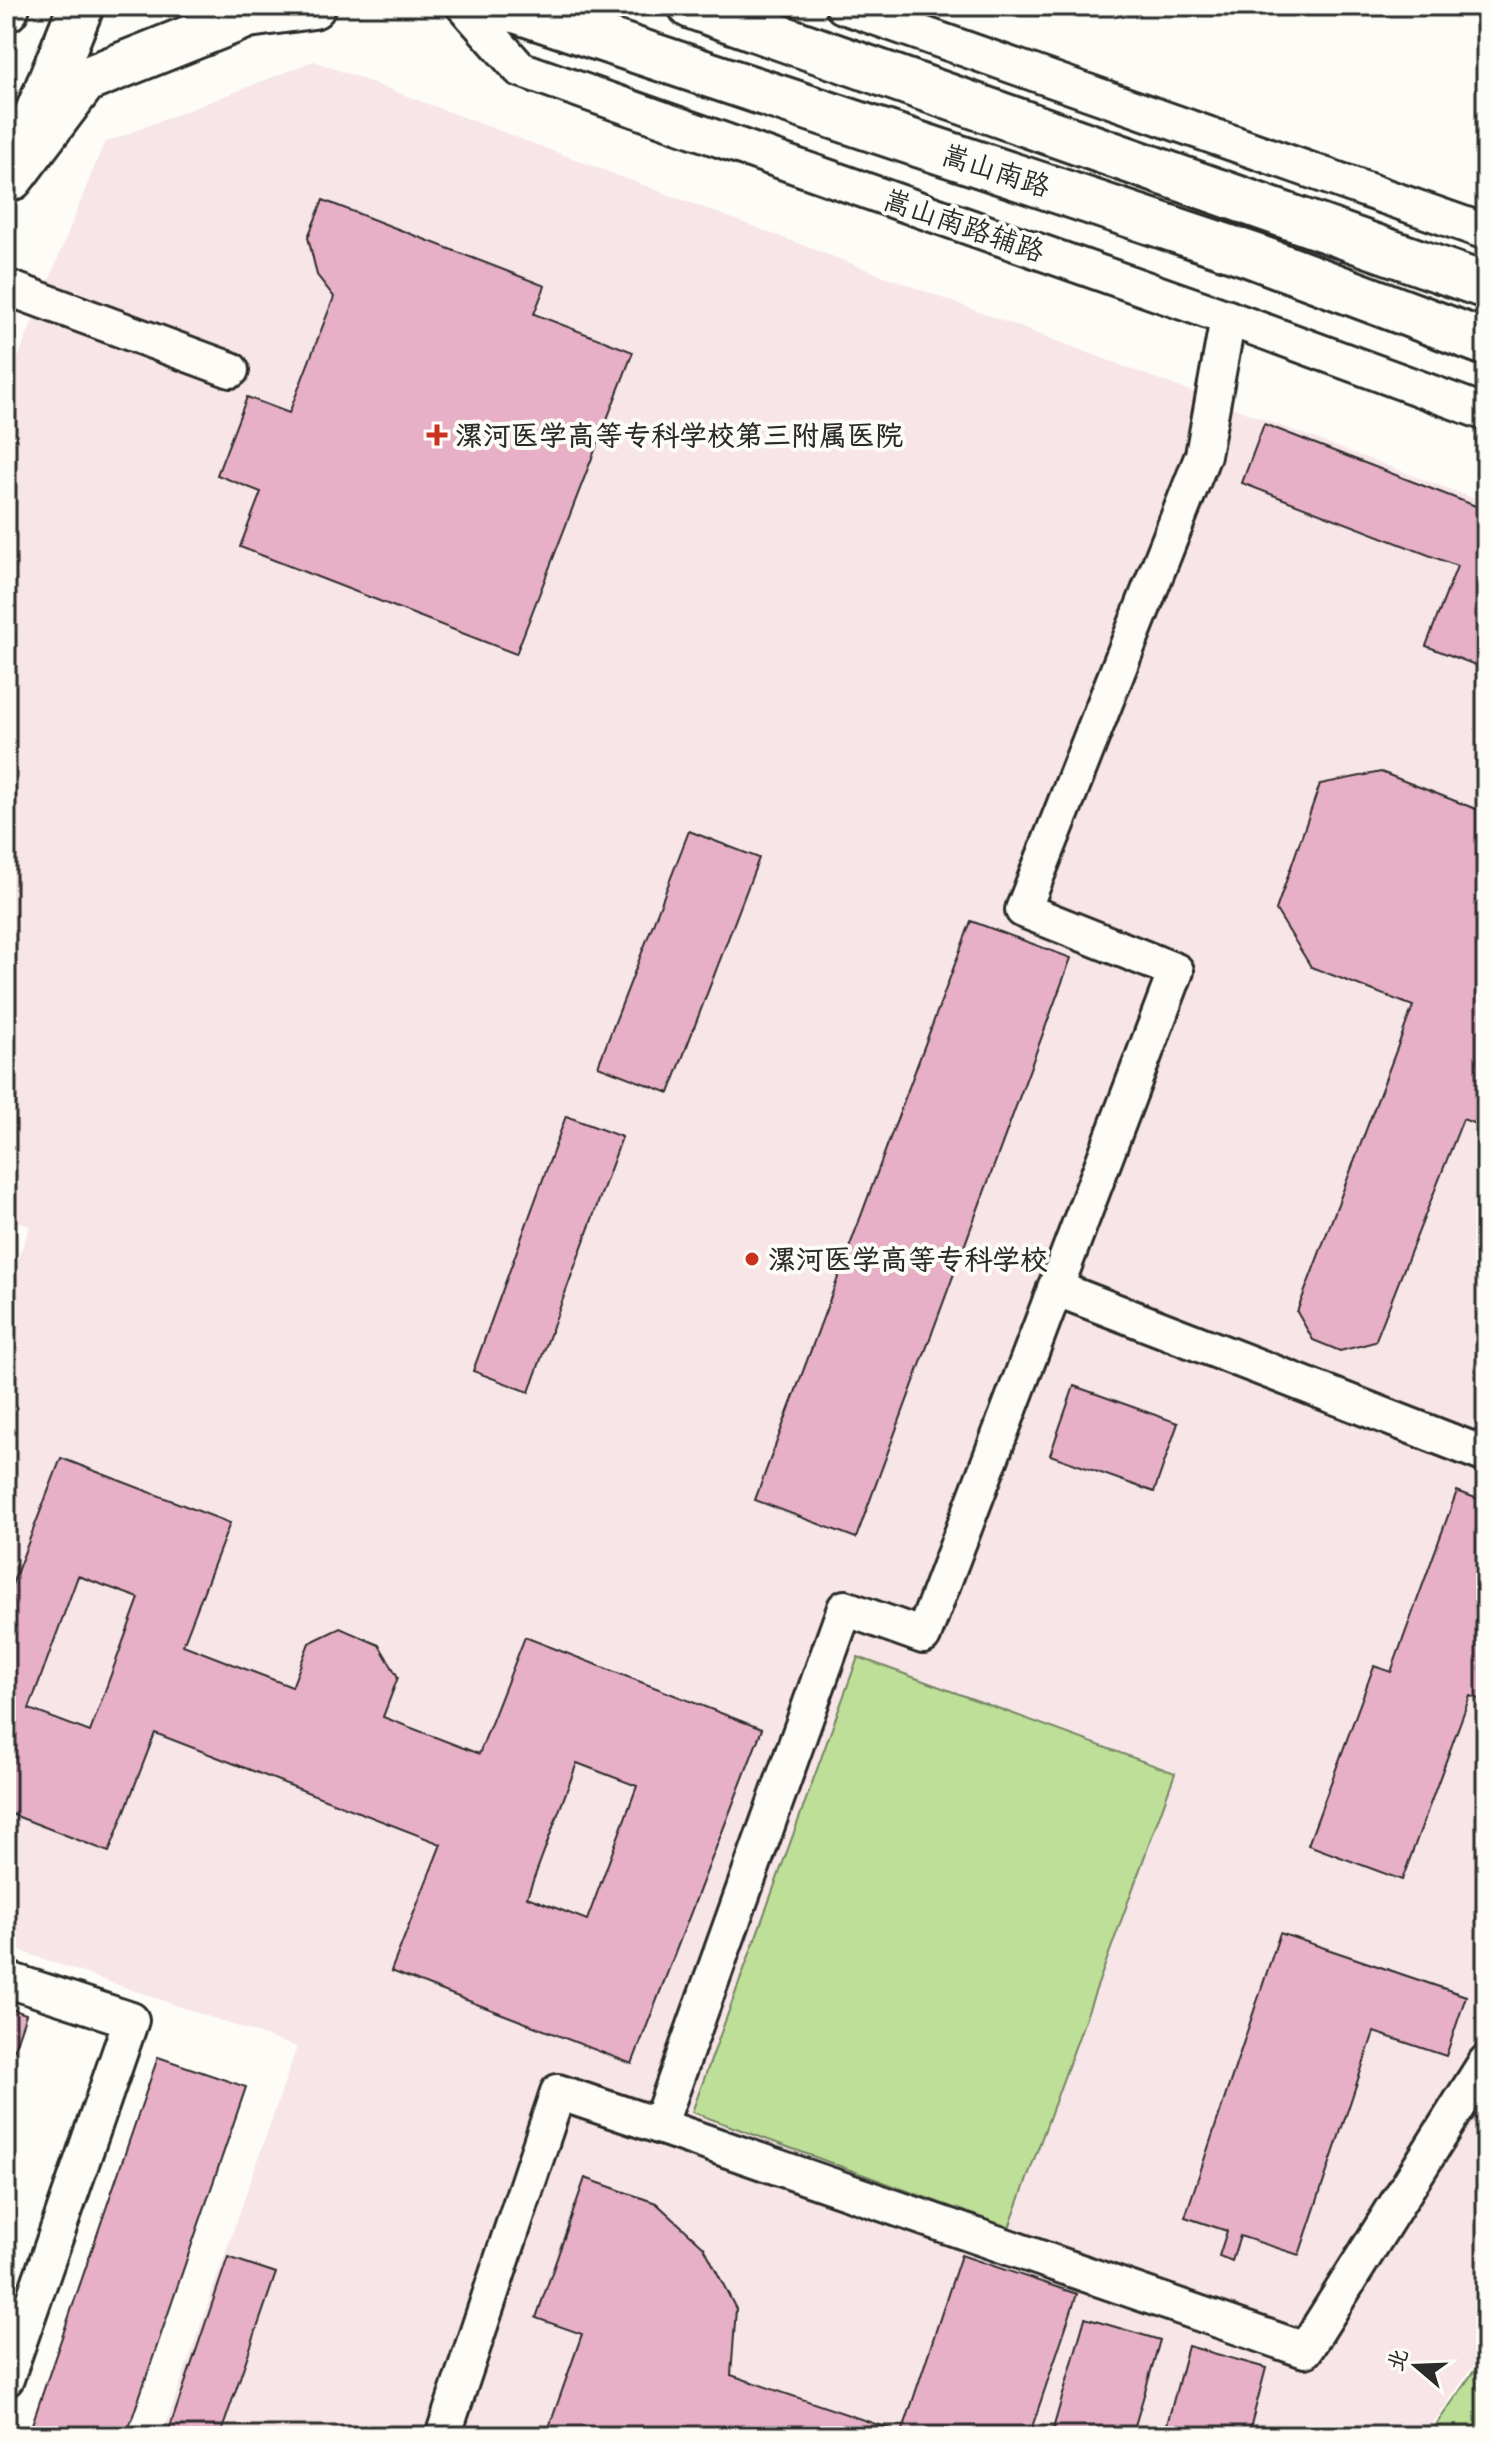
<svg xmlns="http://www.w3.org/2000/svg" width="1492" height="2442" font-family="'Indie Flower','LXGW WenKai TC',sans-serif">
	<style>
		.built { fill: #f7e5e8 }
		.green { fill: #bddf98; stroke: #748562; stroke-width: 2 }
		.building { fill: #e8b0c6; stroke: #2b2b2b; stroke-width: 2; fill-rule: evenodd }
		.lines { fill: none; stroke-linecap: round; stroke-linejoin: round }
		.street-casing { stroke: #2b2b2b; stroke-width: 40 }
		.secondary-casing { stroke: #2b2b2b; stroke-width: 50 }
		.street { stroke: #fdfcf7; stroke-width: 34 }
		.secondary { stroke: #fdfcf7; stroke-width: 44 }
		.poi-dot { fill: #c8321e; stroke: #fdfcf7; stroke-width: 3 }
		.labels { text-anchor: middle; stroke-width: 8; stroke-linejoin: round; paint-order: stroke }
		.street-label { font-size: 28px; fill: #2b2b2b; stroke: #fdfcf7 }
		.poi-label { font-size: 28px; font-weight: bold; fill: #2b2b2b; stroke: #fdfcf7; text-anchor: start }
	</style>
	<rect width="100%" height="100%" fill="#fdfcf7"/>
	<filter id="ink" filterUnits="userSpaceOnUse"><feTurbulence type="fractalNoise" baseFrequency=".0125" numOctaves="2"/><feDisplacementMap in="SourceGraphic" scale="16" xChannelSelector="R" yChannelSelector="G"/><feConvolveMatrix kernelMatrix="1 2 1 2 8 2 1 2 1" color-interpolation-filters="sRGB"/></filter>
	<g filter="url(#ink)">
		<path class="built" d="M314 61 1486 503V2348L1424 2436H162L297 2047 6 1946V1292L30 1226 6 1217V388L104 143Z"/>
		<g class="green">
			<path d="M858 1657 1175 1773 1009 2228 692 2112Z"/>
			<path d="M1486 2354V2436H1428Z"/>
		</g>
		<g class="building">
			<path d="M323 200 545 286 534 314 633 352 516 654 240 547 261 492 217 475 247 397 289 413 334 297 317 275 308 237Z"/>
			<path d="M1264 424 1486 510V669L1426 646 1457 566 1242 483Z"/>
			<path d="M1381 772 1486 813V1128L1463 1119 1375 1342 1340 1351 1313 1340 1297 1312 1413 1006 1311 967 1276 910 1320 784Z"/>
			<path d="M689 831 759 858 669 1093 598 1066Z"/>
			<path d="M971 921 1071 958 856 1538 755 1500Z"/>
			<path d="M566 1116 622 1137 529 1392 473 1371Z"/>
			<path d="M1074 1386 1178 1423 1154 1492 1050 1455Z"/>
			<path d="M61 1458 230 1523 183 1645 292 1687 309 1643 340 1628 379 1645 398 1677 383 1717 479 1754 525 1637 762 1729 632 2064 391 1971 441 1844 155 1733 109 1852 6 1812V1600ZM78 1576 139 1598 90 1732 29 1709ZM577 1763 637 1786 587 1920 527 1897Z"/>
			<path d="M1457 1491 1486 1502V1701L1470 1696 1402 1880 1308 1845 1374 1666 1391 1672Z"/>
			<path d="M1280 1933 1466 1996 1446 2056 1374 2032 1299 2255 1240 2236 1232 2261 1219 2256 1227 2231 1185 2217Z"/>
			<path d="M6 2007 26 2014 6 2072Z"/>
			<path d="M158 2057 246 2087 126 2436H28Z"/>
			<path d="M585 2178 656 2203 704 2247 736 2309 731 2375 902 2433 961 2255 1077 2294 1029 2436H546L582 2334 536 2318Z"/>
			<path d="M228 2257 276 2273 220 2436H167Z"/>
			<path d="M1085 2318 1160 2340 1132 2436H1051Z"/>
			<path d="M1188 2346 1266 2368 1248 2436H1164Z"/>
		</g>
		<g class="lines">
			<defs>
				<g id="street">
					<path d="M464 6 520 69 1228 318 1486 413"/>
					<path d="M843 6 1486 232"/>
					<path d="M6 287 231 370"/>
					<path d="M1055 1288 1486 1455"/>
					<path d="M6 1979 131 2020 6 2379"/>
					<path d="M659 2126 1305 2350 1486 2062"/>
					<path d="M443 2436 558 2092 659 2126 845 1608 923 1636 1176 971 1023 910 1203 455 1228 318"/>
				</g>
				<g id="secondary">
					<path d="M503 6 1251 255 1486 343"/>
					<path d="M691 6 1486 286"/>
					<path d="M6 9 7 6"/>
					<path d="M34 122 81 6"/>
					<path d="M11 178 85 80 248 15 313 6"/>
				</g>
			</defs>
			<use href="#street" class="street-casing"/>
			<use href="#secondary" class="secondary-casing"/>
			<use href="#street" class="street"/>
			<use href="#secondary" class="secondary"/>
		</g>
	</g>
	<g class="poi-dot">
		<path d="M433 423h8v8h8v8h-8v8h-8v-8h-8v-8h8z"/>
		<circle cx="752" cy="1259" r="8"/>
	</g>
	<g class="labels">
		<g class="street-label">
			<text transform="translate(996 170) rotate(18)" y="10">嵩山南路</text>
			<text transform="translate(964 225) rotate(19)" y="10">嵩山南路辅路</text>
		</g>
		<g class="poi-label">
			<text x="455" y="445">漯河医学高等专科学校第三附属医院</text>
			<text x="768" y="1269">漯河医学高等专科学校</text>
		</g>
	</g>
	<rect width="1492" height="2442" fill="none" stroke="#fdfcf7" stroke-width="32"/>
	<rect x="16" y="16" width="1460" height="2410" fill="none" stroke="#2b2b2b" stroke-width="3" filter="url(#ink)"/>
	<g transform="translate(1416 2366) rotate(289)" stroke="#fdfcf7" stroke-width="6" paint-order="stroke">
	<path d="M0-6L14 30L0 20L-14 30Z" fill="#2b2b2b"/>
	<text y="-12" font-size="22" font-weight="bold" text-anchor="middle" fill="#2b2b2b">北</text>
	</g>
</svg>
